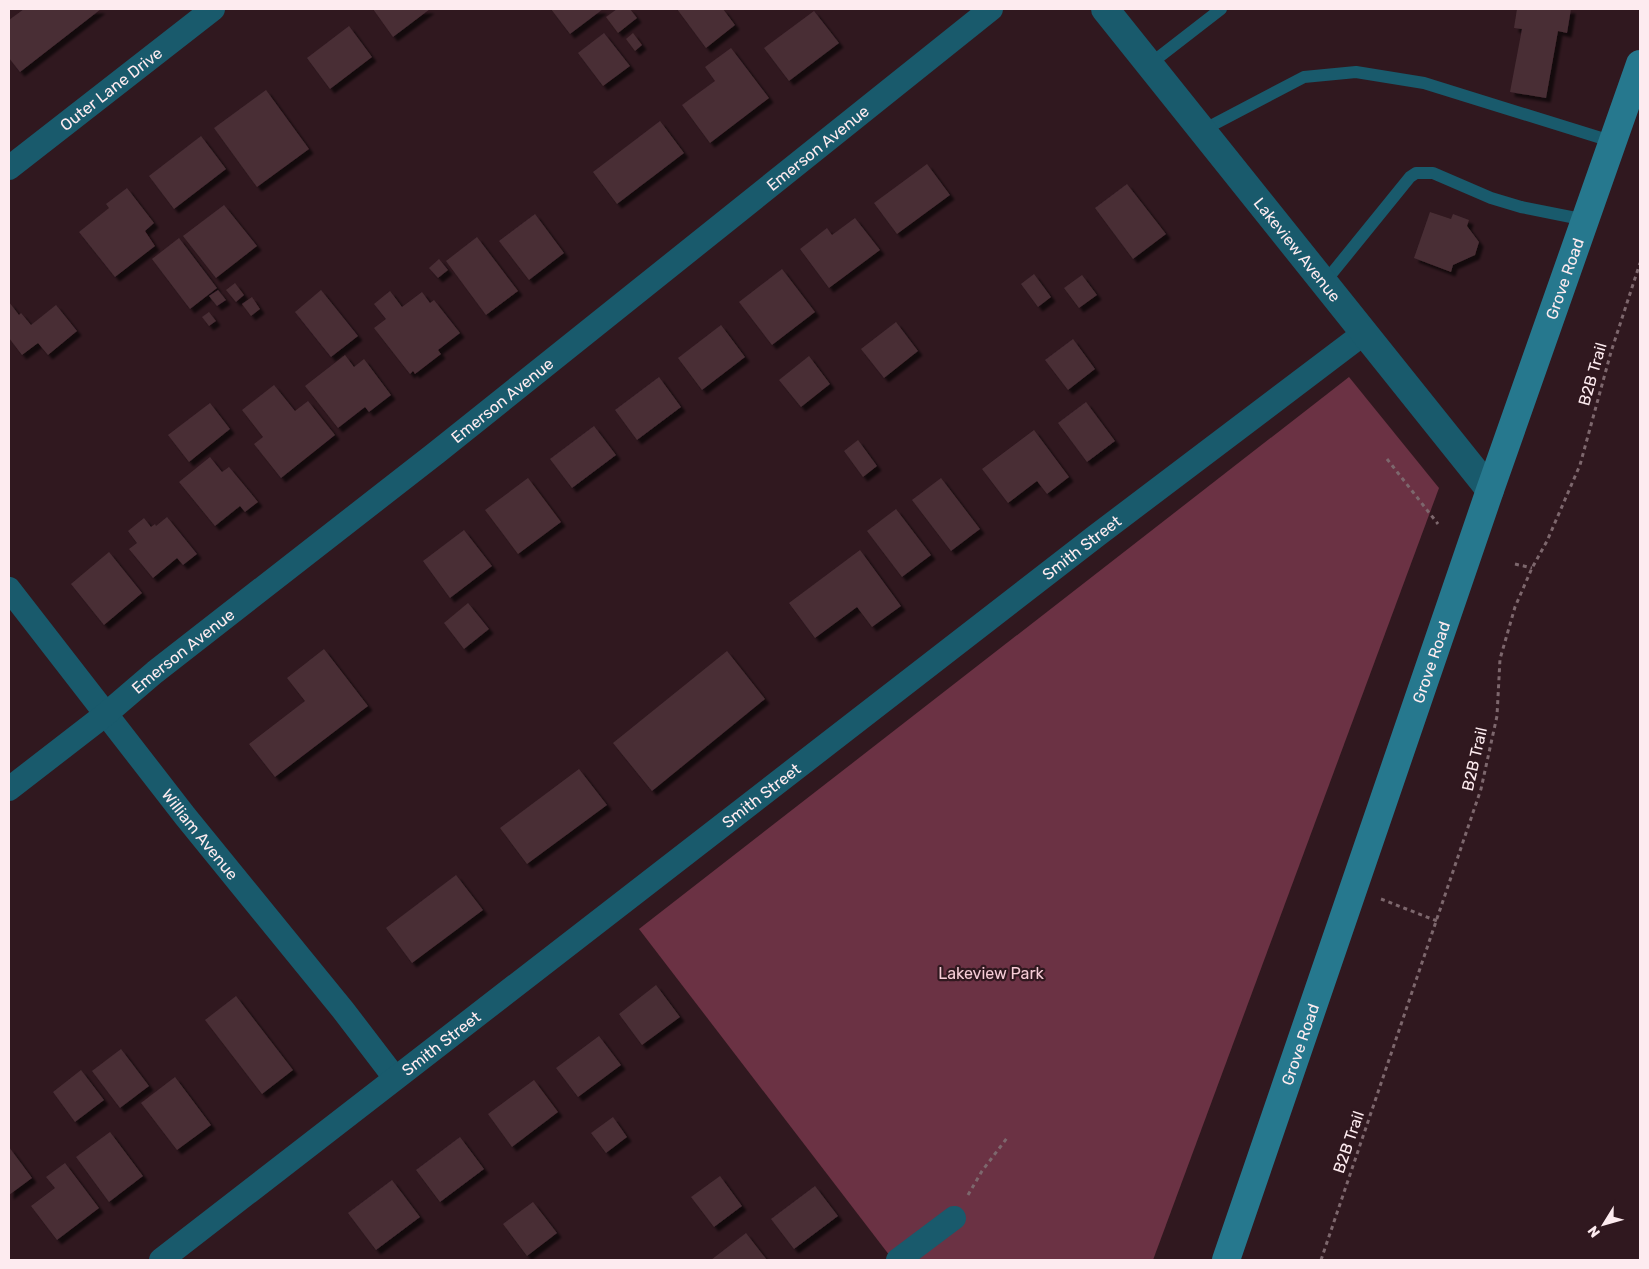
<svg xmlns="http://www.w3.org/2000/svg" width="1649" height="1269" font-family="Rubik,sans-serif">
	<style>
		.green { fill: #6b3244 }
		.building { fill: #482e35; filter: url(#shadow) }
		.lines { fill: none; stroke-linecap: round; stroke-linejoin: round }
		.path { stroke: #7d676d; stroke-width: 3; stroke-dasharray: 4 4; stroke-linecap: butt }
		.service { stroke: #195a6c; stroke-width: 12 }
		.minor { stroke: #195a6c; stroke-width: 24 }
		.tertiary { stroke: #195a6c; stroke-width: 28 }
		.secondary { stroke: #26788e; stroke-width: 28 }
		.labels { text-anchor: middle; stroke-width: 4.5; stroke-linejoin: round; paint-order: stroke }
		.street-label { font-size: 16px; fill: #fdebef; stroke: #30181f }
		.park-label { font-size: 16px; fill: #f6ccd6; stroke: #30181f }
	</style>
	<defs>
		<filter id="shadow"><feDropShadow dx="4.5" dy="4.5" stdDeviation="1" flood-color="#0009"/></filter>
	</defs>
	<rect width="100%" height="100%" fill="#30181f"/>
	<path class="green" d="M1349 377 1439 488 1153 1260H893L639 929Z"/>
	<g class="building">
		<path d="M24 9H101L20 72 9 58V20Z"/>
		<path d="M373 9H430L393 37Z"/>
		<path d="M551 9H603L570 34Z"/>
		<path d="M617 9H630L637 18 618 33 606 17Z"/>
		<path d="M677 9H723L735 25 706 48Z"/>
		<path d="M1517 9H1571L1567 33 1558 31 1546 98 1510 92 1522 29 1514 28Z"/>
		<path d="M814 11 839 43 789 81 764 48Z"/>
		<path d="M349 26 372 57 330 89 307 58Z"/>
		<path d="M604 33 630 66 603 86 578 53Z"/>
		<path d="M633 33 642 45 635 51 626 39Z"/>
		<path d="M731 48 769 98 710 143 682 105 715 81 705 67Z"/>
		<path d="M266 90 309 149 257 187 214 128Z"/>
		<path d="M660 121 684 153 617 204 593 172Z"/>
		<path d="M201 136 226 169 174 209 149 176Z"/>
		<path d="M927 164 950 195 897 234 874 203Z"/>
		<path d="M1127 184 1166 234 1133 259 1095 208Z"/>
		<path d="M127 188 154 223 145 231 155 246 115 277 79 232 109 208 106 204Z"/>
		<path d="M224 205 257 246 216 278 183 236Z"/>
		<path d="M1430 212 1451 219 1453 214 1469 220 1467 226 1479 242 1475 255 1453 265 1451 272 1414 258Z"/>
		<path d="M535 214 564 253 529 280 499 241Z"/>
		<path d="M855 218 880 250 829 288 800 249 827 228 832 235Z"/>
		<path d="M477 237 518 291 486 315 446 261Z"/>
		<path d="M179 238 217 288 190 309 152 259Z"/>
		<path d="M439 259 448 270 438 278 429 268Z"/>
		<path d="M782 269 815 312 772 345 739 302Z"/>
		<path d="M1034 274 1051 297 1038 307 1021 284Z"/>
		<path d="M1082 275 1097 295 1079 308 1064 288Z"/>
		<path d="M235 283 244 295 236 302 226 290Z"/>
		<path d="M218 290 226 300 217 306 209 296Z"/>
		<path d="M321 290 358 336 331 357 295 312Z"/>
		<path d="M390 291 402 307 422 292 430 303 434 300 460 333 438 350 441 354 415 374 413 371 410 374 374 328 386 319 374 304Z"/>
		<path d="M252 297 260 309 251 316 242 304Z"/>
		<path d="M9 302 19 315 21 313 31 325 56 305 77 331 48 355 38 343 22 355 9 338Z"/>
		<path d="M209 312 216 321 209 326 202 317Z"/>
		<path d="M896 322 918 351 884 378 861 349Z"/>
		<path d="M721 325 745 357 702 390 678 358Z"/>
		<path d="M1073 339 1095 369 1068 390 1045 360Z"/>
		<path d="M345 355 354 367 364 359 391 395 369 412 365 407 338 428 305 386Z"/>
		<path d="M809 356 830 384 801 407 779 380Z"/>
		<path d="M659 377 681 407 637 440 615 410Z"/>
		<path d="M274 385 295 411 308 401 335 435 281 478 254 444 263 437 242 410Z"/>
		<path d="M1086 402 1115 441 1087 462 1058 423Z"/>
		<path d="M210 403 230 429 189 462 168 435Z"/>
		<path d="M594 426 616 455 572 488 550 459Z"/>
		<path d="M1034 430 1069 477 1047 494 1037 481 1008 503 982 469Z"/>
		<path d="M858 440 877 466 863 477 844 451Z"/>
		<path d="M210 457 222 472 229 467 258 502 245 512 240 506 215 526 179 482Z"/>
		<path d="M528 478 561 522 518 554 485 510Z"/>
		<path d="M941 478 980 529 951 551 912 500Z"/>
		<path d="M896 509 931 555 902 577 867 531Z"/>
		<path d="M167 517 197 554 183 565 177 558 153 578 129 549 137 543 128 531 144 518 151 527 155 524 156 526Z"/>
		<path d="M464 530 492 566 450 598 423 561Z"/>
		<path d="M860 550 901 606 872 627 857 607 815 638 789 603Z"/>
		<path d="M109 552 142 593 104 625 71 584Z"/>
		<path d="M468 603 489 629 464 649 444 623Z"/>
		<path d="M324 649 368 706 275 777 249 744 305 701 287 678Z"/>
		<path d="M727 651 765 699 652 791 613 743Z"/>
		<path d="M579 769 607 805 527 864 500 828Z"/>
		<path d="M456 875 483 910 412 963 386 928Z"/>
		<path d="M656 985 680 1017 642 1045 619 1014Z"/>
		<path d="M236 996 293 1070 262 1094 205 1020Z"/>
		<path d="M599 1036 621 1065 578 1097 556 1068Z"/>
		<path d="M121 1049 149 1086 120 1108 92 1071Z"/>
		<path d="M81 1070 104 1100 75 1122 53 1092Z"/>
		<path d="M175 1077 211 1125 177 1150 141 1103Z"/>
		<path d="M534 1080 558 1112 512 1147 488 1114Z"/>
		<path d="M613 1117 627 1137 606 1153 591 1133Z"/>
		<path d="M110 1132 143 1176 109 1202 76 1157Z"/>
		<path d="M460 1137 484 1169 440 1202 416 1170Z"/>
		<path d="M9 1147 32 1178 9 1195Z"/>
		<path d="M65 1163 99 1208 57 1240 31 1206 55 1188 46 1177Z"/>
		<path d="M720 1176 742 1206 714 1227 691 1197Z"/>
		<path d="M392 1180 420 1217 376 1250 348 1213Z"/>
		<path d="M815 1186 838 1216 794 1249 771 1219Z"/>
		<path d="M533 1202 557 1233 527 1256 503 1224Z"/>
		<path d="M746 1233 767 1260H711Z"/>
	</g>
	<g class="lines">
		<g class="path">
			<path d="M1387 459 1438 524"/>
			<path d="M1515 564 1532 568"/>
			<path d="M1381 899 1437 921"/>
			<path d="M968 1195 982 1171 1007 1138"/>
			<path d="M1321 1260 1481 789 1497 716 1500 659 1515 607 1532 568 1547 541 1580 465 1611 352 1640 263"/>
		</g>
		<g class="service">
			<path d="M1150 64 1221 9"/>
			<path d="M1203 130 1304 77 1356 72 1424 83 1614 142"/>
			<path d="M1324 283 1410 177 1416 173H1433L1491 198 1521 207 1586 220"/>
		</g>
		<g class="minor">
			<path id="s1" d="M9 168 213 9"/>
			<path id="s2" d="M9 589 185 816 343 1010 395 1078"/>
			<path id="s3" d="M9 789 106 714 155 672 436 453 991 9"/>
			<path id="s4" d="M161 1260 1096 536 1363 334"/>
			<path d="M898 1260 954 1218"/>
		</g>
		<path class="tertiary" id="s5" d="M1105 9 1490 490"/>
		<path class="secondary" id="s6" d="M1226 1260 1490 490 1640 64"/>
	</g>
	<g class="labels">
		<g class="street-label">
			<text dy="6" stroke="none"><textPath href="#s1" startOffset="129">Outer Lane Drive</textPath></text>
			<text dy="6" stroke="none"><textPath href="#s3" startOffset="1032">Emerson Avenue</textPath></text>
			<text dy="6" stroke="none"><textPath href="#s5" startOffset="308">Lakeview Avenue</textPath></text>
			<text dy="6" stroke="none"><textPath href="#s6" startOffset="1038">Grove Road</textPath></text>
			<text transform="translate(1592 374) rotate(-74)" y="6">B2B Trail</text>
			<text dy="6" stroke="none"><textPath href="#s3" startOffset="628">Emerson Avenue</textPath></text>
			<text dy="6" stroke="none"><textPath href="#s4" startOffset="1164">Smith Street</textPath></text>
			<text dy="6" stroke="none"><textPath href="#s3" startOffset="222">Emerson Avenue</textPath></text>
			<text dy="6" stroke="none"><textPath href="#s6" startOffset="632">Grove Road</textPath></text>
			<text transform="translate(1474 759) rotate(-77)" y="6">B2B Trail</text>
			<text dy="6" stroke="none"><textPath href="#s4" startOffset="759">Smith Street</textPath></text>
			<text dy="6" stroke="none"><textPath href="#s2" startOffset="311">William Avenue</textPath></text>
			<text dy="6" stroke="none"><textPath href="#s4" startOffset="354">Smith Street</textPath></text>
			<text dy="6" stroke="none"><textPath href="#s6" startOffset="228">Grove Road</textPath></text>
			<text transform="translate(1348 1142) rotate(-71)" y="6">B2B Trail</text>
		</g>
		<g class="park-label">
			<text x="991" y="979">Lakeview Park</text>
		</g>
	</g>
	<rect width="1649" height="1269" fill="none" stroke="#fdebef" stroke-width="20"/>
	<g transform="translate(1604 1224) rotate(233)" stroke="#30181f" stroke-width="4" paint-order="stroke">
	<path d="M0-4L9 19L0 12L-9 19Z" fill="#fdebef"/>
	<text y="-8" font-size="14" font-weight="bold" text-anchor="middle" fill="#fdebef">N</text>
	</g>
</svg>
